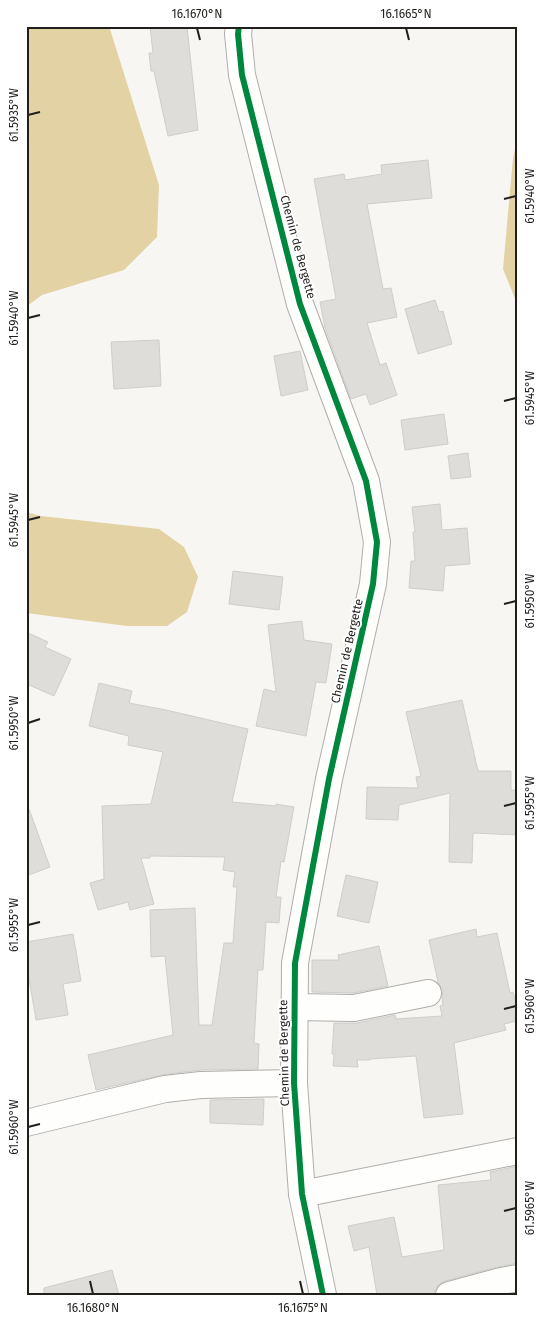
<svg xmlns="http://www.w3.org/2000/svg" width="544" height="1321" font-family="'Fira Sans',sans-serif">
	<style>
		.forest { fill: #e3d3a4 }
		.building { fill: #deddda; stroke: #cfcecb }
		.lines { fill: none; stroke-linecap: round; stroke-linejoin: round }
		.minor-casing { stroke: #b0aeac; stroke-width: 28 }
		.minor { stroke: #fefefd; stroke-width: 26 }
		.cycleway-casing { stroke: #fff; stroke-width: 9 }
		.cycleway { stroke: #00873e; stroke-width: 6 }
		.ticks { fill: none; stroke: #201f1c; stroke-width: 2 }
		.labels { text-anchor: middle; stroke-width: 4; stroke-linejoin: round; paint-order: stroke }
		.street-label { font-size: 12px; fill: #201f1c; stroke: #fff }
		.neatline { fill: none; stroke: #201f1c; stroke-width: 2 }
		.ticks-label { font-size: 12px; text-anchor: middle; fill: #201f1c }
	</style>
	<rect width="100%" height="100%" fill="#f7f6f2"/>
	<g class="forest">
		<path d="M26 26H109L159 185 157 237 124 270 42 295 26 307Z"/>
		<path d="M518 136V306L503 269 513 158Z"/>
		<path d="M26 512 41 516 159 529 184 547 198 577 187 612 167 626H127L26 613Z"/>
	</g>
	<g class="building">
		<path d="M150 26H187L198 130 168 136 154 71H151L149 53H153Z"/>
		<path d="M428 160 432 198 367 204 383 289 391 288 397 317 367 323 380 365 386 363 397 395 370 405 366 394 351 399 325 328 320 302 336 299 314 179 344 174 345 180 382 174 381 165Z"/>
		<path d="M435 300 439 312 443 311 452 344 418 354 405 309Z"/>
		<path d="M159 340 161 386 114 389 111 342Z"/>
		<path d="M300 351 308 390 281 396 274 356Z"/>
		<path d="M444 414 448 444 405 450 401 420Z"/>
		<path d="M468 453 471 477 451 479 448 456Z"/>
		<path d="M440 504 442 530 467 528 470 564 445 566 443 591 409 588 411 561H415L413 532H415L412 507Z"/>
		<path d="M233 571 283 577 279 610 229 604Z"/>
		<path d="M302 621 304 640 332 644 326 683 316 682 306 736 256 726 264 689 276 692 268 625Z"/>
		<path d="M26 632 48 642 45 647 71 659 54 696 29 685 26 691Z"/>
		<path d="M99 683 132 691 129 703 166 710 248 729 232 802 276 806V804L294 807 284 862 281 861 276 897H281L279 923 266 922 263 970H258L254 1043 259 1044 258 1069 201 1070 167 1074 96 1090 88 1055 173 1035 165 956 151 957 150 910 195 908 199 1025H212L224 943H233L237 887H233L235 872 223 870 225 857 150 856V858H141L154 904 130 910 128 902 98 910 90 883 104 879 102 806 151 804 163 752 128 745 129 736 89 726Z"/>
		<path d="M462 700 478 771H511V790H518V835L473 833 472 863 449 862 450 793 399 805 398 820 366 819 367 787 418 788 416 777 421 776 406 712Z"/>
		<path d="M26 809H29L50 867 26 876Z"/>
		<path d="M346 875 378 882 369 923 337 916Z"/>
		<path d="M476 929 477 937 497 933 510 993 513 992 518 1010V1021L504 1024 506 1030 454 1043 463 1114 424 1118 416 1056 370 1059V1060H357L358 1067 333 1066 334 1054H332L334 1023H357L395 1015 396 1019 442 1016 440 1006 443 1005 442 998 443 991 438 982 429 940Z"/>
		<path d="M73 934 81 981 63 984 68 1015 36 1020 26 961V942Z"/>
		<path d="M379 946 388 986 353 993 312 992V960H339L338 955Z"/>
		<path d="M264 1099 263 1125 210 1123V1100Z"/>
		<path d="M518 1166V1263L497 1267 445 1281 438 1285 435 1291 434 1295H377L369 1247 354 1251 348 1226 394 1217 402 1257 444 1250 438 1185 491 1180 490 1172Z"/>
		<path d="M112 1270 119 1295H44V1288Z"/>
	</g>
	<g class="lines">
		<defs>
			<g id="minor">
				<path d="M239 26 238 34 242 75 300 304 366 481 377 542 373 584 329 779 295 963 294 1083 302 1194 323 1295"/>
				<path d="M294 1007 354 1008 428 993"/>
				<path d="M26 1123 165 1089 201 1085 294 1083"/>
				<path d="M302 1194 518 1151"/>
				<path d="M449 1295 501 1281 518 1278"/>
			</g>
		</defs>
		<use href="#minor" class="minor-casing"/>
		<use href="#minor" class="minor"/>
		<defs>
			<path id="cycleway" d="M239 26 238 34 242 75 300 304 366 481 377 542 373 584 329 779 295 963 294 1083 302 1194 323 1295"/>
		</defs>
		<use href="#cycleway" class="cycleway-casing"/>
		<use href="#cycleway" class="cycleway"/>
	</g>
	<path class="ticks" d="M197 28 200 40M406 28 409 40M28 115 40 112M504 199 516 196M28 318 40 315M504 401 516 398M28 520 40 517M504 604 516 601M28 723 40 719M504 806 516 803M28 925 40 922M504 1009 516 1006M28 1127 40 1124M504 1211 516 1208M90 1281 93 1294M300 1281 303 1294"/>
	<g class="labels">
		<g class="street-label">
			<text transform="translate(298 247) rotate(75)" y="4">Chemin de Bergette</text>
			<text transform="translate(347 651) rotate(-77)" y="4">Chemin de Bergette</text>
			<text transform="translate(284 1053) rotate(-91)" y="4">Chemin de Bergette</text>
		</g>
	</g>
	<rect width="544" height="1321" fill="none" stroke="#ffffff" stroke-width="55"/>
	<rect x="28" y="28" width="488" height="1266" class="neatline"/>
	<g class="ticks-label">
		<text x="197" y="18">16.1670°N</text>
		<text x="406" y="18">16.1665°N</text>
		<text transform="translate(14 115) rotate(-90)" y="4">61.5935°W</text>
		<text transform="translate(530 196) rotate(-90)" y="4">61.5940°W</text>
		<text transform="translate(14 318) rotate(-90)" y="4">61.5940°W</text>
		<text transform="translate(530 398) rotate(-90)" y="4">61.5945°W</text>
		<text transform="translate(14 520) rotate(-90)" y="4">61.5945°W</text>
		<text transform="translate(530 601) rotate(-90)" y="4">61.5950°W</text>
		<text transform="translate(14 723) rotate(-90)" y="4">61.5950°W</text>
		<text transform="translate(530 803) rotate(-90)" y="4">61.5955°W</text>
		<text transform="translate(14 925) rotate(-90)" y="4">61.5955°W</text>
		<text transform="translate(530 1006) rotate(-90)" y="4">61.5960°W</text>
		<text transform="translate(14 1127) rotate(-90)" y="4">61.5960°W</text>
		<text transform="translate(530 1208) rotate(-90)" y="4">61.5965°W</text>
		<text x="93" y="1312">16.1680°N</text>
		<text x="303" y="1312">16.1675°N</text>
	</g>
</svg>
